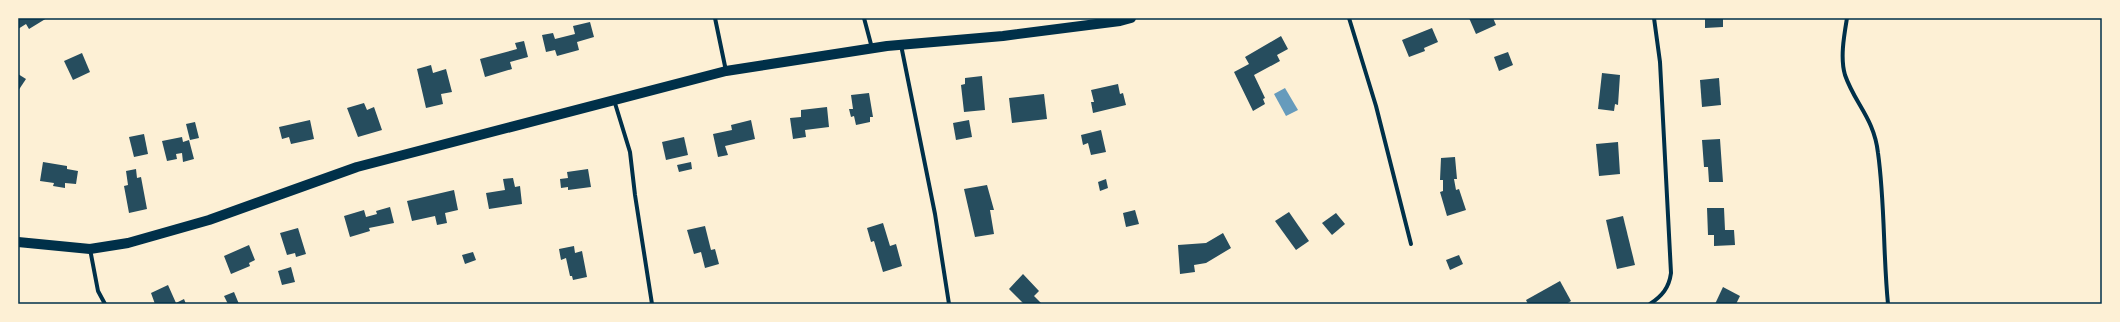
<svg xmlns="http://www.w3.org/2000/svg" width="2120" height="322" font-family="'Archivo Narrow',sans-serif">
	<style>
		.water { fill: #669bbc }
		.building { fill: #264d5e }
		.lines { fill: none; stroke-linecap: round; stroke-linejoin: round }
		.minor { stroke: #003049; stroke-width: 4 }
		.primary { stroke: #003049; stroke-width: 10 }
		.neatline { fill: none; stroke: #003049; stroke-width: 1.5 }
	</style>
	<rect width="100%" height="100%" fill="#fdf0d5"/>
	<path class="water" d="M1285 88 1298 110 1286 116 1274 94Z"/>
	<g class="building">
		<path d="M18 18H47L29 29 26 24 18 29Z"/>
		<path d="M1469 18H1493L1496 25 1476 34Z"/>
		<path d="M1705 18H1723V27L1705 28Z"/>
		<path d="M590 22 594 37 577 42 579 50 557 56 555 50 546 52 542 35 553 33 555 39 575 34 573 26Z"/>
		<path d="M1432 28 1438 42 1424 48 1425 51 1409 57 1402 40Z"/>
		<path d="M1281 36 1288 49 1277 55 1280 61 1254 75 1265 98 1263 99 1265 104 1253 111 1234 72 1249 64 1245 57Z"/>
		<path d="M524 41 528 57 510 62 512 69 485 77 480 59 517 49 515 43Z"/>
		<path d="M1508 52 1513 65 1499 71 1494 57Z"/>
		<path d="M82 53 90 72 73 80 64 61Z"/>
		<path d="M431 65 433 73 446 69 452 92 441 94 443 104 426 108 417 69Z"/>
		<path d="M1602 73 1620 75 1618 105 1615 104 1614 111 1598 109Z"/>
		<path d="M18 74 26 79 18 91Z"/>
		<path d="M982 76 985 110 964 112 961 85 965 84V78Z"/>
		<path d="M1719 78 1721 105 1702 107 1700 80Z"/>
		<path d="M1118 84 1120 94 1123 93 1126 105 1093 113 1091 102H1094L1091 90Z"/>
		<path d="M869 93 873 117H870V122L856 125 854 116 851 117 849 109H853L851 95Z"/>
		<path d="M1044 94 1047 119 1012 123 1009 98Z"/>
		<path d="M364 103 367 110 374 107 382 130 358 137 347 108Z"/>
		<path d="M827 107 829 127 805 130 806 137 793 139 790 118 801 117V110Z"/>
		<path d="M310 120 314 139 291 144 289 137 282 139 279 127Z"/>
		<path d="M751 120 755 139 725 146 728 155 718 157 713 134 732 130 731 125Z"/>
		<path d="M969 120 972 137 956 140 953 123Z"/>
		<path d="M195 122 199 138 190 140 186 124Z"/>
		<path d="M1101 130 1106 152 1091 155 1088 143 1083 145 1081 135Z"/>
		<path d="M144 134 148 154 134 157 129 137Z"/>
		<path d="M182 137 183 142 189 140 194 159 183 162 182 153 176 154 177 159 167 161 162 141Z"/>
		<path d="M684 137 688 155 666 160 662 142Z"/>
		<path d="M1720 139 1723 182H1709L1708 167H1704L1702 140Z"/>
		<path d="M1618 142 1620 174 1599 176 1596 144Z"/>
		<path d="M1455 157 1457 179H1454L1456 190 1459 189 1466 210 1447 216 1440 192 1443 191V180H1440L1441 158Z"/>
		<path d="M43 162 67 166V169L78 171 76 184 65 183V188L53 186 54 183 40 181Z"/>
		<path d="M691 162 692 169 679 172 677 165Z"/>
		<path d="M136 169 137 178 141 177 147 209 129 213 124 186 128 185 126 171Z"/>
		<path d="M588 169 591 187 568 190V187L561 188 560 179 568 178 567 172Z"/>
		<path d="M513 178 515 187 520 186 522 204 489 209 486 193 505 190 503 179Z"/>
		<path d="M1106 179 1108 188 1100 191 1098 182Z"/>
		<path d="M987 185 994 210H990L994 234 975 237 964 189Z"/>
		<path d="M454 190 458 210 445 213 447 223 437 225 435 216 412 221 407 201Z"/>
		<path d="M390 207 394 223 369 228 370 231 350 237 344 216 364 210 366 217 377 214 376 211Z"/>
		<path d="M1707 208H1724L1725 230H1734L1735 245 1714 246V235H1708Z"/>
		<path d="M1135 210 1139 224 1126 227 1123 213Z"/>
		<path d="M1289 212 1309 241 1296 250 1275 221Z"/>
		<path d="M1336 213 1345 224 1332 235 1322 223Z"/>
		<path d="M1623 216 1635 265 1617 269 1606 220Z"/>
		<path d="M883 223 890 246 896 244 902 266 883 272 874 241 871 242 867 228Z"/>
		<path d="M705 226 711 250 715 249 719 264 705 268 701 252 694 254 687 230Z"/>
		<path d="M298 228 306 254 296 257 295 253 287 255 280 233Z"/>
		<path d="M1223 233 1231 248 1206 263 1194 265 1195 272 1180 274 1178 245 1206 243Z"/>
		<path d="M249 245 255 260 249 263 250 266 231 274 224 256Z"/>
		<path d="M574 246 575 253 582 251 587 277 573 280 572 276H570L566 258 561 260 559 249Z"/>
		<path d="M473 252 476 260 465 264 462 255Z"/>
		<path d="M1459 255 1463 264 1450 270 1446 260Z"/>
		<path d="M291 267 295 282 282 285 278 271Z"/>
		<path d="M1023 274 1039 291 1034 296 1042 304H1024L1009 289Z"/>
		<path d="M1560 281 1571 301 1566 304H1528L1526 300Z"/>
		<path d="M168 285 176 303 184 299 186 304H155L151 293Z"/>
		<path d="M1723 287 1740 296 1736 304H1715Z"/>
		<path d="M234 292 239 304H228L224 296Z"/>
	</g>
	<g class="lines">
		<g class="minor">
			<path d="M715 18 726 71"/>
			<path d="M864 18 872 48"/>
			<path d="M1349 18 1376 106 1411 244"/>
			<path d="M1847 18C1844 36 1840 58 1845 75 1855 104 1874 118 1878 153 1885 203 1883 254 1888 304"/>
			<path d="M901 45 935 214 949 304"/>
			<path d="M614 100 630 152 635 195 652 304"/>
			<path d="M90 249 98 291 105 304"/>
			<path d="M1650 304C1662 296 1669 288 1671 273L1660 62 1654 18"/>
		</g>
		<path class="primary" d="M18 242 90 249 128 243 209 220 357 167 726 71 887 46 1003 36 1120 21 1131 18"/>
	</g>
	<rect width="2120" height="322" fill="none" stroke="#fdf0d5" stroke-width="38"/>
	<rect x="19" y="19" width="2082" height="284" class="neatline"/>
</svg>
